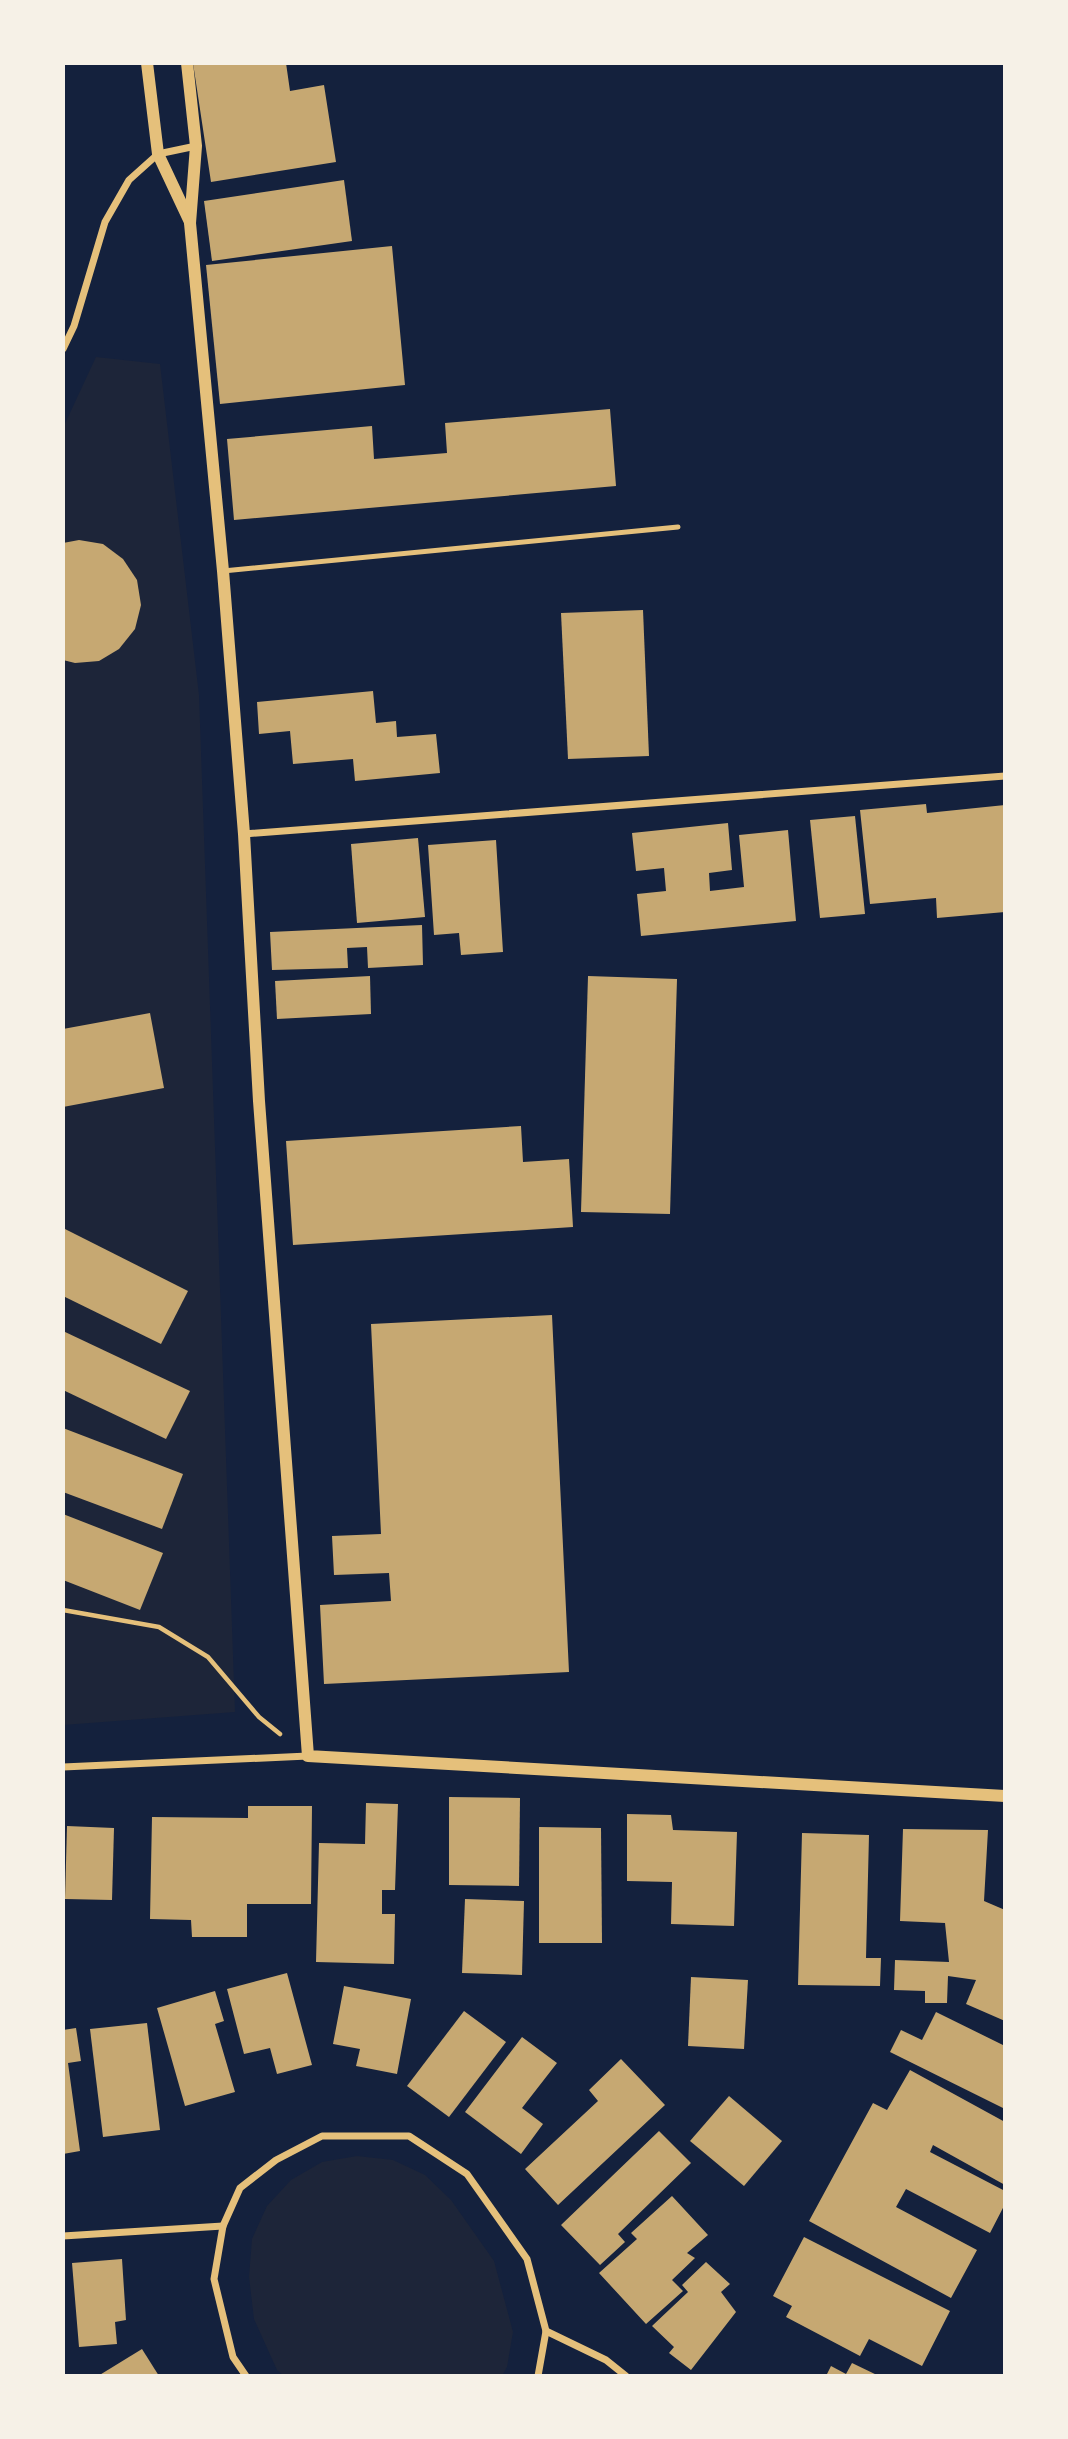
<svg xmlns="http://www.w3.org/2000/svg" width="1068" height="2439" font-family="Raleway,sans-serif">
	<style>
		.green { fill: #1d2539 }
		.building { fill: #c6a872 }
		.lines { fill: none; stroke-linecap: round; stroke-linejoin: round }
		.path { stroke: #e5c07b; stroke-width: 4.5 }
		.service { stroke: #e5c07b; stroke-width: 5 }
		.minor { stroke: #e5c07b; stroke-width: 7 }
		.tertiary { stroke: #e5c07b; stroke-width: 12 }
	</style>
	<rect width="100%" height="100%" fill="#14213d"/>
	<g class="green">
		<path d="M96 357 160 364 199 695 235 1712 63 1725V428Z"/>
		<path d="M357 2156 393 2160 425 2175 451 2200 494 2261 513 2332 507 2367 502 2376H284L277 2370 254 2319 249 2277 252 2239 267 2206 291 2180 322 2162Z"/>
	</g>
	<g class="building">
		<path d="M193 63H286L290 91 324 85 336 162 211 182Z"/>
		<path d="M344 180 352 241 212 261 204 201Z"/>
		<path d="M392 246 405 385 220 404 206 265Z"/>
		<path d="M610 409 616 486 234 520 227 439 372 426 374 459 447 453 445 423Z"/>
		<path d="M79 540 103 544 123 559 137 580 141 605 135 629 119 649 99 661 75 663 63 660V543Z"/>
		<path d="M643 610 649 756 568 759 561 613Z"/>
		<path d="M373 691 376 723 396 721 397 737 436 734 440 773 355 781 353 759 293 764 290 731 259 734 257 702Z"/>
		<path d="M926 804 927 813 1005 805V912L937 918 936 898 870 904 860 810Z"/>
		<path d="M855 816 865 914 820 918 810 820Z"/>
		<path d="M728 823 732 870 709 873 710 891 744 887 739 835 788 830 796 921 641 936 637 894 666 891 664 868 636 871 632 833Z"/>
		<path d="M418 838 425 917 357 923 351 844Z"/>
		<path d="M496 840 503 952 461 955 459 933 434 935 428 845Z"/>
		<path d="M422 925 423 965 368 968 367 947 347 948 348 968 272 970 270 932Z"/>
		<path d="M370 976 371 1014 277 1019 275 981Z"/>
		<path d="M588 976 677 979 670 1214 581 1212Z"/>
		<path d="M150 1013 164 1088 63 1107V1029Z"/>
		<path d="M521 1126 523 1162 569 1159 573 1227 293 1245 286 1141Z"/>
		<path d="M63 1228 188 1291 161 1344 63 1296Z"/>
		<path d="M552 1315 569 1672 324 1684 320 1605 391 1601 389 1573 334 1575 332 1536 381 1534 371 1324Z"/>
		<path d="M63 1331 190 1391 166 1439 63 1390Z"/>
		<path d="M63 1428 183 1474 162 1529 63 1492Z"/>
		<path d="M63 1514 163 1553 140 1610 63 1580Z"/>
		<path d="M449 1797 520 1798 519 1886 449 1885Z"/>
		<path d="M366 1803 398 1804 395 1890H382V1914H395L394 1964 316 1962 319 1843 365 1844Z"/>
		<path d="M248 1806H312L311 1904H247V1937H192L191 1920 150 1919 152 1817 248 1818Z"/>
		<path d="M627 1814 671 1815 673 1830 737 1832 734 1926 671 1924 672 1882 627 1881Z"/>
		<path d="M67 1826 114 1828 112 1900 65 1899Z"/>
		<path d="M539 1827 601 1828 602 1943H539Z"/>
		<path d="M903 1829 988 1830 984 1901 1005 1910V2021L966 2004 976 1980 948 1976 947 2003H925V1991L894 1990 895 1960 949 1962 945 1923 900 1921Z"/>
		<path d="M802 1833 869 1835 866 1958H881L880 1986 798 1985Z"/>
		<path d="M465 1899 524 1901 522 1975 462 1973Z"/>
		<path d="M287 1973 312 2065 277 2074 270 2048 244 2054 227 1989Z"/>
		<path d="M691 1977 748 1980 744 2049 688 2046Z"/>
		<path d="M344 1986 411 1999 397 2074 356 2066 360 2049 333 2044Z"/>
		<path d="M215 1991 224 2021 215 2024 235 2092 185 2106 157 2008Z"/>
		<path d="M464 2011 506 2042 449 2117 407 2086Z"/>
		<path d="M936 2012 1005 2046V2109L890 2052 901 2030 922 2040Z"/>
		<path d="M147 2023 160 2130 103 2137 90 2029Z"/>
		<path d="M76 2028 81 2061 68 2063 80 2151 63 2154V2030Z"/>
		<path d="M522 2037 557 2063 522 2108 543 2124 521 2154 465 2112Z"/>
		<path d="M621 2059 665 2105 558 2205 525 2169 598 2101 589 2090Z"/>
		<path d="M910 2070 1005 2122V2185L933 2145 930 2152 1005 2191V2204L990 2233 906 2189 896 2207 977 2250 951 2298 809 2221 873 2103 887 2110Z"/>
		<path d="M729 2096 782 2141 744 2186 690 2141Z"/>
		<path d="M659 2131 691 2163 618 2234 625 2242 600 2265 561 2225Z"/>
		<path d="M672 2196 708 2235 687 2253 695 2258 672 2280 683 2291 646 2324 599 2273 637 2239 631 2233Z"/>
		<path d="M804 2237 950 2311 922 2366 869 2339 860 2356 786 2317 792 2306 773 2296Z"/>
		<path d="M122 2259 126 2320 115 2322 117 2344 79 2347 72 2263Z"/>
		<path d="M706 2262 730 2284 721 2292 736 2312 691 2370 669 2353 674 2347 652 2326 688 2292 682 2285Z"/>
		<path d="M142 2349 159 2376H98Z"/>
		<path d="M852 2363 879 2376H826L831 2366 846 2374Z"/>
	</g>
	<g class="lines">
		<path class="path" d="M63 1610 159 1627 208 1657 259 1717 280 1734"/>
		<path class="service" d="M223 571 678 527"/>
		<g class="minor">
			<path d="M63 349 74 326 105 222 129 180 158 154 196 146"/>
			<path d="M244 834 1005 776"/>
			<path d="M63 1767 308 1756"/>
			<path d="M63 2236 223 2226"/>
			<path d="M546 2331 606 2360 626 2376"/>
			<path d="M246 2376 233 2357 214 2279 223 2226 240 2188 276 2160 322 2136H409L467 2174 527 2259 546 2331 538 2376"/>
		</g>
		<g class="tertiary">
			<path d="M147 63 158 154 190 222"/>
			<path d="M187 63 196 146 190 223 223 571 244 834 259 1101 308 1756 1005 1796"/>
		</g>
	</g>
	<rect width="1068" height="2439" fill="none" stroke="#f6f1e7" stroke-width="130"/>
</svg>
